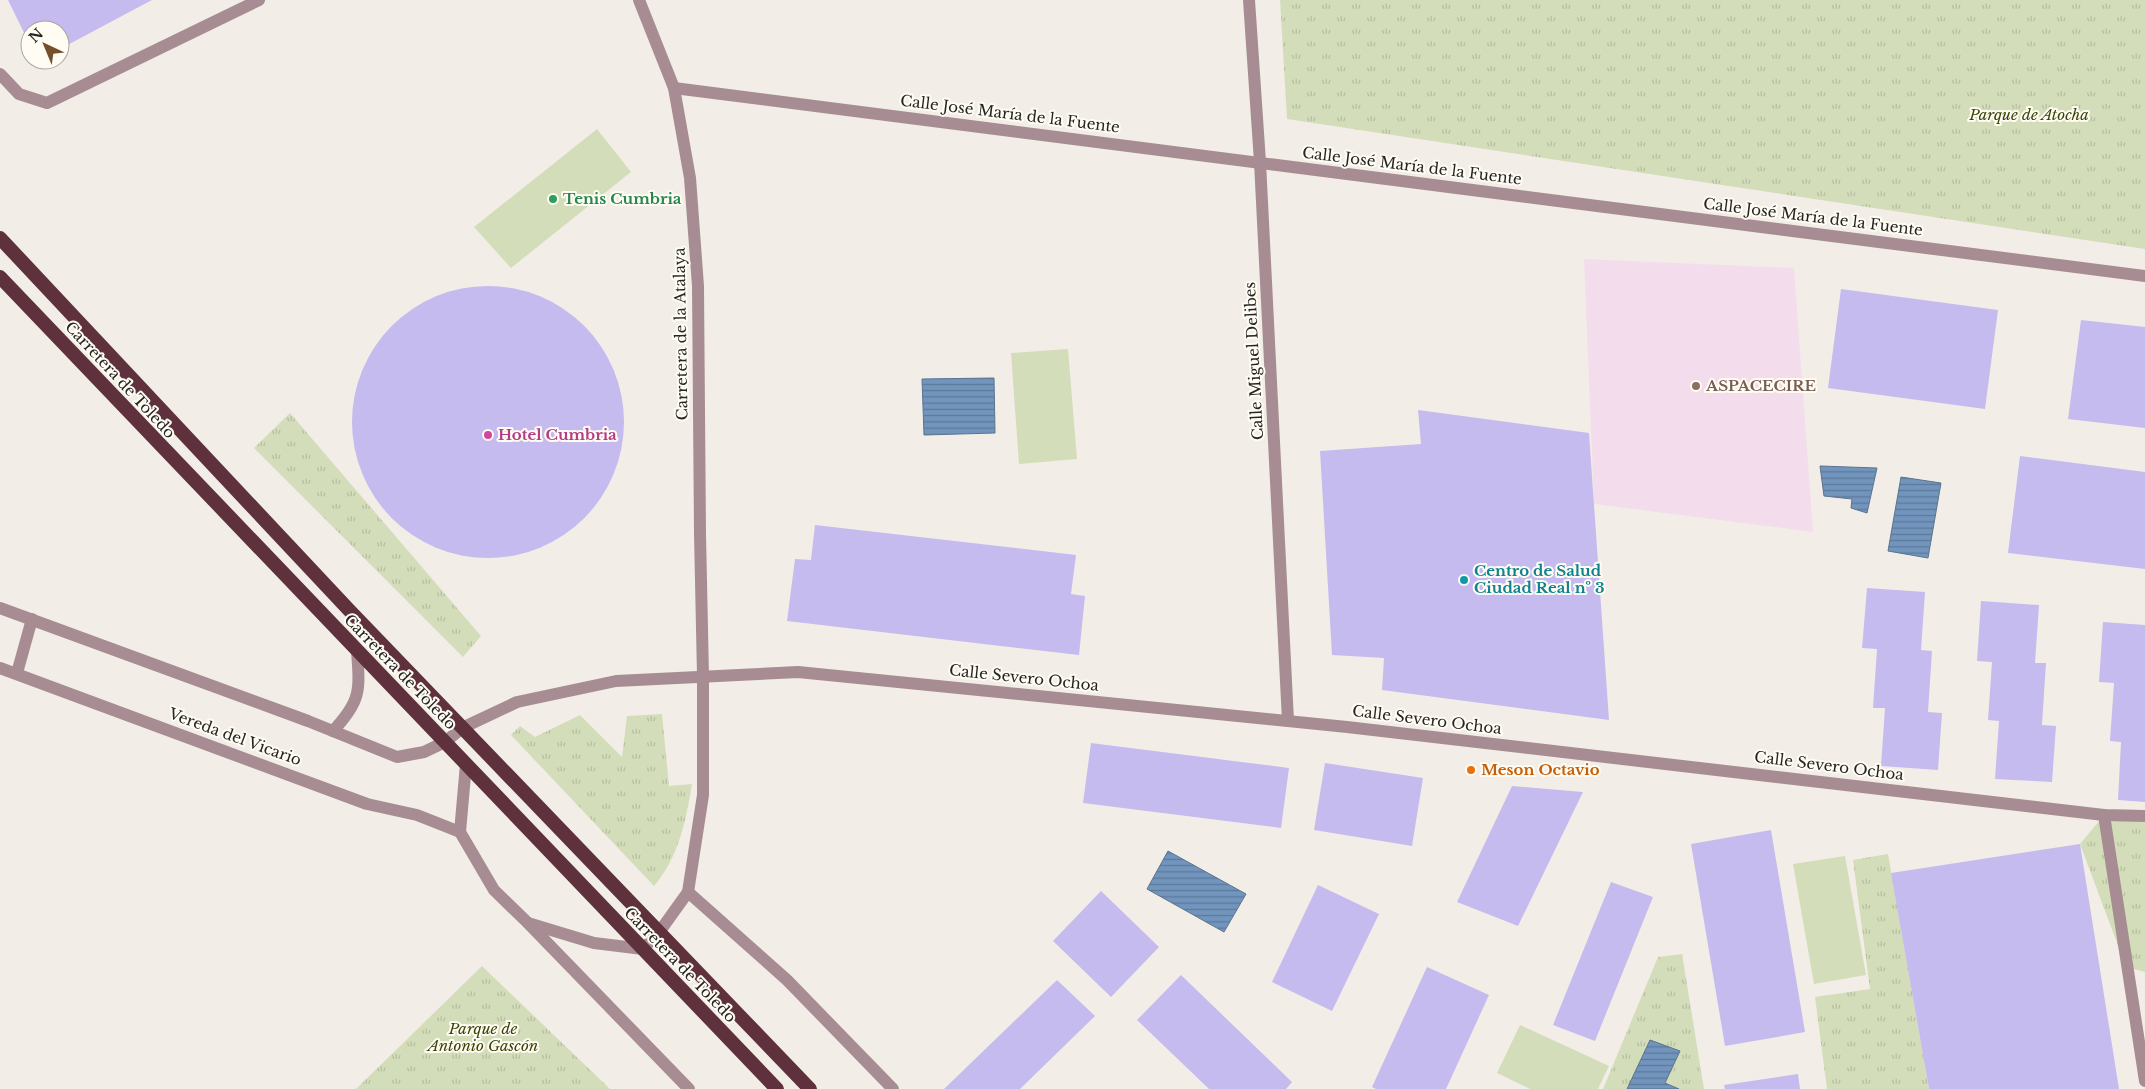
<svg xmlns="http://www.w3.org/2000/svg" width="2145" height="1089" font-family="'Libre Baskerville',serif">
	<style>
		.education { fill: #f3ddec }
		.park { fill: url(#park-tufts) }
		.pitch { fill: #d4ddb9 }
		.water { fill: url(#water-rules); stroke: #5b738e }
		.building { fill: #c6bbee }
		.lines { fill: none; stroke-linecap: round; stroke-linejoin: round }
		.service { stroke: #a78d93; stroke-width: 12 }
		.minor { stroke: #a78d93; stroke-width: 12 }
		.tertiary { stroke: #a78d93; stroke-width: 12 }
		.trunk { stroke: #5e313c; stroke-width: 14 }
		.leisure-dot { fill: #2e9e5b; stroke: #fffcf4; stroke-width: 2 }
		.education-dot { fill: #8d6e63; stroke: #fffcf4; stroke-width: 2 }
		.hotel-dot { fill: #d1479c; stroke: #fffcf4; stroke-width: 2 }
		.culture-dot { fill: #0f9aa8; stroke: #fffcf4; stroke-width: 2 }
		.food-dot { fill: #e8710a; stroke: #fffcf4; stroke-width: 2 }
		.labels { text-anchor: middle; stroke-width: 4; stroke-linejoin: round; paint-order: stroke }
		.street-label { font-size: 15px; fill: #252422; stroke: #fffcf4 }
		.park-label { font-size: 15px; font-style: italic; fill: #3a4304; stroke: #fffcf4 }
		.leisure-label { font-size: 15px; font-weight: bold; fill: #27864d; stroke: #fffcf4; text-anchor: start }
		.education-label { font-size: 15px; font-weight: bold; fill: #785e54; stroke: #fffcf4; text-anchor: start }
		.hotel-label { font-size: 15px; font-weight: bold; fill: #b23c85; stroke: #fffcf4; text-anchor: start }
		.culture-label { font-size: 15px; font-weight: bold; fill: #0d838f; stroke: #fffcf4; text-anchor: start }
		.food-label { font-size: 15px; font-weight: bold; fill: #c56008; stroke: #fffcf4; text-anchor: start }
	</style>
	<defs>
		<pattern id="park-tufts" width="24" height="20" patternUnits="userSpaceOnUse" patternTransform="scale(1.25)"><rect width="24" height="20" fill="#d4ddb9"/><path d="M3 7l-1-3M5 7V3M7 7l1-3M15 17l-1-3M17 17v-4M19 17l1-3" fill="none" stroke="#b6be9f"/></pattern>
		<pattern id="water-rules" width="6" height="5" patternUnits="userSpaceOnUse" patternTransform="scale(1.25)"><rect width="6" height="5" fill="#7295bd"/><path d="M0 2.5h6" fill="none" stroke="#5d7999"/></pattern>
	</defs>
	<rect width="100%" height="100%" fill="#f2eee7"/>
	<path class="education" d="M1584 259 1794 268 1813 532 1594 504Z"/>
	<g class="park">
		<path d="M1280 0H2145V249L1287 119Z"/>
		<path d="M290 413 481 636 463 657 254 448Z"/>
		<path d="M662 714 669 786 692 784C686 820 679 857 654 886L511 735 520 726 535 737 580 715 622 757 627 716Z"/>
		<path d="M2104 815 2145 819V972L2126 967 2080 844Z"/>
		<path d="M1888 854 1929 1089H1827L1815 997 1870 989 1853 860Z"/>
		<path d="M1682 954 1704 1089H1603L1658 957Z"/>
		<path d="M482 966 610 1089H356Z"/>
	</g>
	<g class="pitch">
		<path d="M597 129 631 172 511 268 474 227Z"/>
		<path d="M1068 349 1077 459 1019 464 1011 353Z"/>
		<path d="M1845 856 1866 975 1814 984 1793 864Z"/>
		<path d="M1520 1025 1609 1066 1598 1089H1530L1497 1073Z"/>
	</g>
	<g class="water">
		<path d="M994 378 995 433 924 435 922 379Z"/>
		<path d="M1820 466 1877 468 1867 513 1851 508 1852 499 1824 496Z"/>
		<path d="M1901 477 1941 483 1928 558 1888 551Z"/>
		<path d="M1168 851 1246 894 1224 932 1147 889Z"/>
		<path d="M1650 1040 1680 1051 1665 1083 1679 1089H1627Z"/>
	</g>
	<g class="building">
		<path d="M8 0H152L60 49V30H30V45Z"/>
		<circle cx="488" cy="422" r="136"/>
		<path d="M1841 289 1998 310 1985 409 1828 388Z"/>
		<path d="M2081 320 2145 327V428L2068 419Z"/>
		<path d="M1418 410 1589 433 1609 720 1382 690 1384 658 1332 655 1320 451 1421 444Z"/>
		<path d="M2020 456 2145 472V569L2008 553Z"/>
		<path d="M815 525 1076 555 1071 594 1085 596 1079 655 787 621 795 559 811 560Z"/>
		<path d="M1867 588 1925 592 1921 650 1932 651 1928 712 1942 713 1938 770 1881 766 1885 708H1873L1877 649 1862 648Z"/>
		<path d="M1981 601 2039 605 2035 663H2046L2042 725 2056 726 2052 782 1995 779 1999 721 1988 720 1992 662 1977 661Z"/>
		<path d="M2103 622 2145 625V802L2118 800 2121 742 2110 741 2114 683 2099 682Z"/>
		<path d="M1091 743 1289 768 1281 828 1083 803Z"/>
		<path d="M1325 763 1423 778 1412 846 1314 830Z"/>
		<path d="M1512 786 1583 792 1518 926 1457 902Z"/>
		<path d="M1771 830 1805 1032 1725 1046 1691 844Z"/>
		<path d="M2080 844 2119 1089H1929L1891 873Z"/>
		<path d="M1611 882 1653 897 1595 1041 1553 1025Z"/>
		<path d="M1318 885 1379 914 1332 1011 1272 982Z"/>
		<path d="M1101 891 1159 947 1111 997 1053 941Z"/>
		<path d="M1427 967 1489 995 1446 1089H1376L1372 1087Z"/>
		<path d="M1181 975 1292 1082 1286 1089H1209L1137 1020Z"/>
		<path d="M1057 980 1095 1016 1020 1089H944Z"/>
		<path d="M1798 1074 1800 1089H1725L1724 1085Z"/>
	</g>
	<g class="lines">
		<g class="service">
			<path d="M688 892 787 980 893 1089"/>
			<path d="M528 923 689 1089"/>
		</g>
		<g class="minor">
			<path d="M1249 0 1260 162 1288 721"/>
			<path d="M0 74 19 94 47 103 259 0"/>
			<path d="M674 88 2145 276"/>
			<path d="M0 608 308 721 397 757 424 752 445 742 462 728 517 702 616 681 798 672 1347 727 2104 815 2145 816"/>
			<path d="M0 668 367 804 417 815 460 832"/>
			<path d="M17 673 32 619"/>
			<path d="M333 731C361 701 360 691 357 651"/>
			<path d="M466 764 460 832 494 890 528 923 594 943 643 949 660 931 688 892 703 795V676"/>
			<path d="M2104 815 2145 1081"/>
		</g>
		<path class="tertiary" d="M639 0 674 88 690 178 698 286 700 534 703 676"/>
		<g class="trunk">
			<path d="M0 238 349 610 810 1089"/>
			<path d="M0 277 777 1089"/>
		</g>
	</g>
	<circle class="leisure-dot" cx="553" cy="199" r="5"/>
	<circle class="education-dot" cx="1696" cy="386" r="5"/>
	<circle class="hotel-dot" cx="488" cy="435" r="5"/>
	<circle class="culture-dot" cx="1464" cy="580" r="5"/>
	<circle class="food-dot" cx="1471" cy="770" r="5"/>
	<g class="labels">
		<g class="street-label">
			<text transform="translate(1010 114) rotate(7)" y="5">Calle José María de la Fuente</text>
			<text transform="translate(1412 166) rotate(7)" y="5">Calle José María de la Fuente</text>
			<text transform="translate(1813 217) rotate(7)" y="5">Calle José María de la Fuente</text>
			<text transform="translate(681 334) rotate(-91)" y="5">Carretera de la Atalaya</text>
			<text transform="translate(1254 361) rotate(-93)" y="5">Calle Miguel Delibes</text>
			<text transform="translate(120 380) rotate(47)" y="5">Carretera de Toledo</text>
			<text transform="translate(400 672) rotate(46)" y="5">Carretera de Toledo</text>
			<text transform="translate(1024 678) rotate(6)" y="5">Calle Severo Ochoa</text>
			<text transform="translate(1427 720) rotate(7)" y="5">Calle Severo Ochoa</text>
			<text transform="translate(235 737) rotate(20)" y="5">Vereda del Vicario</text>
			<text transform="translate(1829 766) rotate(7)" y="5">Calle Severo Ochoa</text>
			<text transform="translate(680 965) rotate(46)" y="5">Carretera de Toledo</text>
		</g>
		<g class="park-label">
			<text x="2029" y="120">Parque de Atocha</text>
			<text x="483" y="1034">Parque de<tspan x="483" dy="17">Antonio Gascón</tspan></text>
		</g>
		<g class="leisure-label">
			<text x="563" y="204">Tenis Cumbria</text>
		</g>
		<g class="education-label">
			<text x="1706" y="391">ASPACECIRE</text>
		</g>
		<g class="hotel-label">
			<text x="498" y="440">Hotel Cumbria</text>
		</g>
		<g class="culture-label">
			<text x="1474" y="576">Centro de Salud<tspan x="1474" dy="17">Ciudad Real nº 3</tspan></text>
		</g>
		<g class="food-label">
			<text x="1481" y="775">Meson Octavio</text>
		</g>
	</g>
	<g transform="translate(45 45) rotate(316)"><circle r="24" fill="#fffcf4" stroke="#a8a6a0"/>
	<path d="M0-4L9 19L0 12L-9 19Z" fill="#754f2b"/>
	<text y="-8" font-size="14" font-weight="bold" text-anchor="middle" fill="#252422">N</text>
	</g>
</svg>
